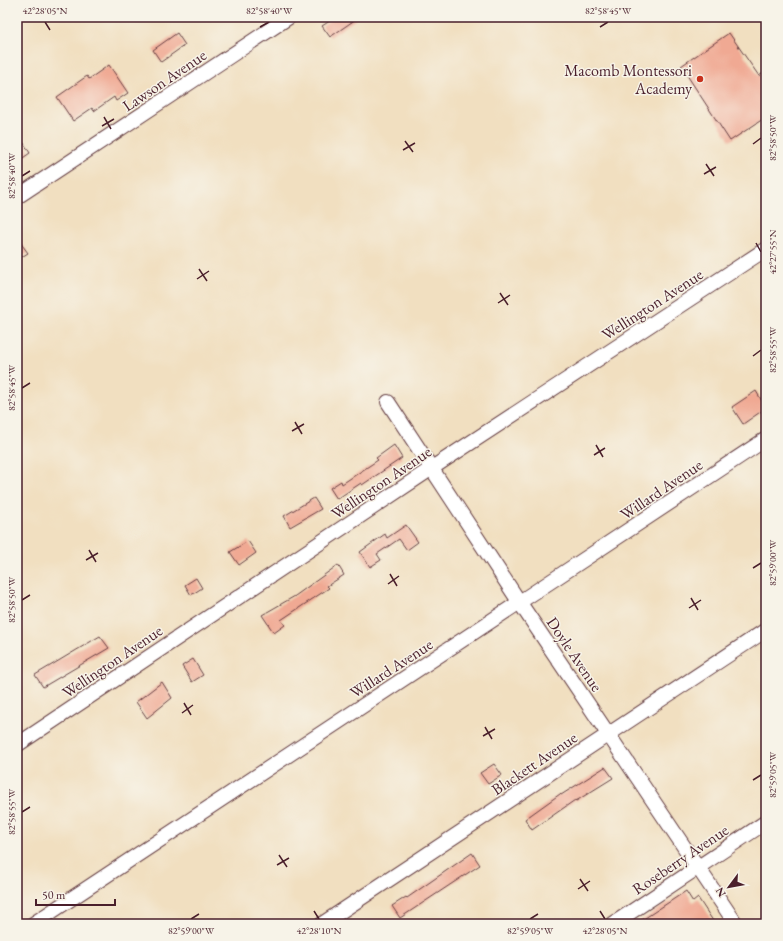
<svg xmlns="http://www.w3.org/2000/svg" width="783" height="941" font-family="'EB Garamond',serif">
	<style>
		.building { fill: #f0a993 }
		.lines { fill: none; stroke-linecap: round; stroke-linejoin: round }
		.minor-casing { stroke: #633c41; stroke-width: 16 }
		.minor { stroke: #fff; stroke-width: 14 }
		.ticks { fill: none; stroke: #4a1f2b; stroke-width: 1.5 }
		.poi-dot { fill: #c8321e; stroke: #f7f3e8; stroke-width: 1.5 }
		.labels { text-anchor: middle; stroke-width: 3; stroke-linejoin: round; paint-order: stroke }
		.poi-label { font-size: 16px; fill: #4a1f2b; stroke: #f7f3e8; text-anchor: end }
		.street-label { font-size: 16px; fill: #4a1f2b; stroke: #f7f3e8 }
		.neatline { fill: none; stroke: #4a1f2b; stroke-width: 1.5 }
		.ticks-label { font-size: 10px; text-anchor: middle; fill: #4a1f2b }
	</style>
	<rect width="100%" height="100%" fill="#f7f3e8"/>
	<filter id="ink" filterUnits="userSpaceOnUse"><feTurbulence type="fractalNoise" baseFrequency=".025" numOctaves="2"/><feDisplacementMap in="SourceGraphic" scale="8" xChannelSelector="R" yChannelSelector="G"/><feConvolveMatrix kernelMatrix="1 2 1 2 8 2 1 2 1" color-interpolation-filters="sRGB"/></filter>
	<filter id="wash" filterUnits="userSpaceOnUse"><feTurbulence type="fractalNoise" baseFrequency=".012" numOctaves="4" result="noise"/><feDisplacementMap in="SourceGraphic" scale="16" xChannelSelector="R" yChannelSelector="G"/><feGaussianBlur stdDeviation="0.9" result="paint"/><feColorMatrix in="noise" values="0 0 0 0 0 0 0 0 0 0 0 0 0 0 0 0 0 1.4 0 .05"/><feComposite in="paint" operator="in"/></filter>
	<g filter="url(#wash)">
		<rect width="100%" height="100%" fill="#f1dfc0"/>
		<g id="blocks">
			<g class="building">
				<path d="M336 17H359L330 37 322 26Z"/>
				<path d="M177 33 185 45 161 62 153 50Z"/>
				<path d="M729 33 759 76 766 71V117L730 141 681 66Z"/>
				<path d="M109 65 128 93 116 101 114 97 94 111 92 108 73 121 57 97 87 76 89 79Z"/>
				<path d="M23 142 30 153 17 162V146Z"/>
				<path d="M17 238 28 253 17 260Z"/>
				<path d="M756 391 766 408 743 424 732 407Z"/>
				<path d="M394 445 402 458 362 485 361 483 337 499 330 488 341 481 342 484 378 460 376 458Z"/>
				<path d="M314 498 321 509 290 527 284 516Z"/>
				<path d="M406 525 418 542 407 550 399 539 377 554 381 560 370 567 360 552 385 534 387 538Z"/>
				<path d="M248 541 256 553 239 565 230 552Z"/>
				<path d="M338 565 344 575 327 586 329 588 281 620 285 625 274 633 262 615 295 596Z"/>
				<path d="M196 578 202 588 191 595 185 585Z"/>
				<path d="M100 636 109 648 43 687 35 675Z"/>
				<path d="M193 659 203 675 192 682 182 666Z"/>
				<path d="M162 682 172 698 147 718 136 702Z"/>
				<path d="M494 764 502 775 488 784 480 773Z"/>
				<path d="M605 767 613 778 576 801 575 800 532 830 525 819 560 794 561 795Z"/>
				<path d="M472 853 480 865 400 918 392 906 406 897 407 898Z"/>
				<path d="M686 891 693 902 698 898 715 924H636Z"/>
			</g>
		</g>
	</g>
	<g filter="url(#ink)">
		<use href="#blocks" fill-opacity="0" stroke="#633c41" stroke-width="1"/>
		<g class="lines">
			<defs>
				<g id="minor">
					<path d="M17 197 289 17"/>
					<path d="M388 402 520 603 736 924"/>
					<path d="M17 745 432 468 766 249"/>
					<path d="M33 924 766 439"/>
					<path d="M322 924 766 630"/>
					<path d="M613 924 766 822"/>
				</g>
			</defs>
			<use href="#minor" class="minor-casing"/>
			<use href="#minor" class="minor"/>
		</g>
	</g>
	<path class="ticks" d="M45 22 50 30M260 27 269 22M600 27 608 22M104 117 111 129M102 126 114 119M405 141 413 152M753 144 761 138M403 150 415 143M706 164 714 176M704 174 716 167M22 176 30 171M756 243 761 252M199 269 207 281M197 279 209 271M500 293 508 305M498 303 510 295M753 356 761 350M22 388 30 383M295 422 302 434M292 431 304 424M596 445 603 457M594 455 605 448M89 550 96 562M86 560 98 553M753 568 761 563M390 574 397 586M388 584 399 576M691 598 698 610M22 600 30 595M689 608 701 600M184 703 191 715M182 713 193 705M485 727 492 739M483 736 495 729M753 780 761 775M22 812 30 807M279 855 287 867M277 865 289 858M580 879 588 891M578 889 590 881M314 911 319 919M600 911 605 919M191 919 199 914M530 919 538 914"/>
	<circle class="poi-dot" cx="700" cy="79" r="4"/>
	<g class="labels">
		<g class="poi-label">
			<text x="692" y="76">Macomb Montessori<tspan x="692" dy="18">Academy</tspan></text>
		</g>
		<g class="street-label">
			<text transform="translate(164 80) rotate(-34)" y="6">Lawson Avenue</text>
			<text transform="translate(652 304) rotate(-33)" y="6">Wellington Avenue</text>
			<text transform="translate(381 482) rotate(-34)" y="6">Wellington Avenue</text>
			<text transform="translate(661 489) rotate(-34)" y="6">Willard Avenue</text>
			<text transform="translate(575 654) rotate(56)" y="6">Doyle Avenue</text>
			<text transform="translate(112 661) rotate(-34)" y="6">Wellington Avenue</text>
			<text transform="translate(391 668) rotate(-33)" y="6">Willard Avenue</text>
			<text transform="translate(534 763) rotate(-34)" y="6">Blackett Avenue</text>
			<text transform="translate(680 859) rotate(-34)" y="6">Roseberry Avenue</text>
		</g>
	</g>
	<rect width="783" height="941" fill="none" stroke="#f7f3e8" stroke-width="44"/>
	<g transform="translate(729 887) rotate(238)" stroke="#f7f3e8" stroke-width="3" paint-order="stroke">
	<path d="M0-3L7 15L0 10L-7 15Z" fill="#4a1f2b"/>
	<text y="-6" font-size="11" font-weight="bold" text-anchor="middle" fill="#4a1f2b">N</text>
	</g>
	<path d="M36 899v6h79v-6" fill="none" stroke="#4a1f2b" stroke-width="2"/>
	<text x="42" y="899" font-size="12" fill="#4a1f2b" stroke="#f7f3e8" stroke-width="3" paint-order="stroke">50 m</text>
	<rect x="22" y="22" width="739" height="897" class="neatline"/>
	<g class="ticks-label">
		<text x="45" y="14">42°28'05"N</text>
		<text x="269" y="14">82°58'40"W</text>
		<text x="608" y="14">82°58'45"W</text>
		<text transform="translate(772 138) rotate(-90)" y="4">82°58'50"W</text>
		<text transform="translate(11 176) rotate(-90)" y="4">82°58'40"W</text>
		<text transform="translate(772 252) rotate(-90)" y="4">42°27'55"N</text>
		<text transform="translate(772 350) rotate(-90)" y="4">82°58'55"W</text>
		<text transform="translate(11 388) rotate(-90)" y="4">82°58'45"W</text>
		<text transform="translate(772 563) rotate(-90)" y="4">82°59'00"W</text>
		<text transform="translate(11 600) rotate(-90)" y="4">82°58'50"W</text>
		<text transform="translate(772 775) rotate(-90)" y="4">82°59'05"W</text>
		<text transform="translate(11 812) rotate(-90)" y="4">82°58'55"W</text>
		<text x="191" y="934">82°59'00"W</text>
		<text x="319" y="934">42°28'10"N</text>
		<text x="530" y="934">82°59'05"W</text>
		<text x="605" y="934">42°28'05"N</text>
	</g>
</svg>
